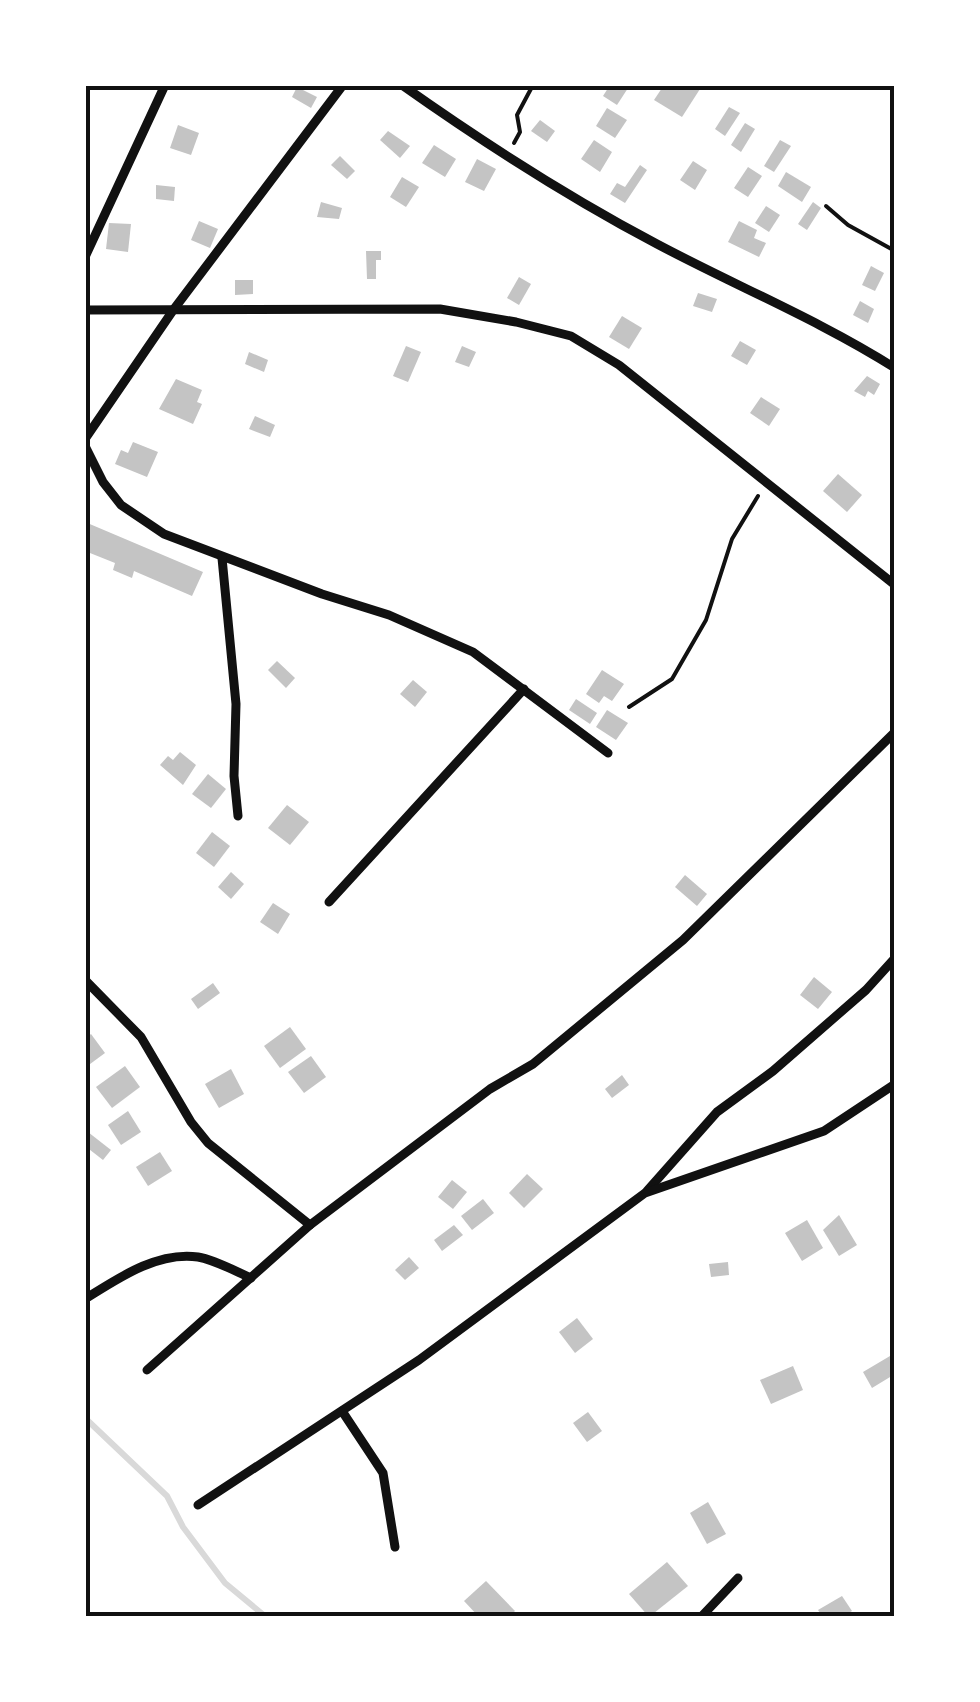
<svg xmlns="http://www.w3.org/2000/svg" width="980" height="1702" font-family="'Playfair Display',serif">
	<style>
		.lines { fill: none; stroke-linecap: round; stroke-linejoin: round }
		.stream { stroke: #d9d9d9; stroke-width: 6 }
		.building { fill: #c4c4c4 }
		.path { stroke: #111; stroke-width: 4 }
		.minor { stroke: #111; stroke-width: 9 }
		.neatline { fill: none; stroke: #111; stroke-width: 4 }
	</style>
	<rect width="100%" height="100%" fill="#fff"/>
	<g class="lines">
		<path class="stream" d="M85 1418 167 1496 183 1527 225 1583 266 1617"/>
	</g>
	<g class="building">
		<path d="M610 85H630L617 105 603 96Z"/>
		<path d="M664 85H694L700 89 682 117 654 100Z"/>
		<path d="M297 87 317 97 311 108 292 97Z"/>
		<path d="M729 107 740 113 725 136 715 129Z"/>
		<path d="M607 108 627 120 615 138 596 126Z"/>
		<path d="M540 120 555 131 547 142 531 131Z"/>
		<path d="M745 123 755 129 741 152 731 145Z"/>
		<path d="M178 125 199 133 191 155 170 148Z"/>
		<path d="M388 131 410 146 400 158 380 140Z"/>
		<path d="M594 140 612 152 600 172 581 159Z"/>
		<path d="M780 140 791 146 774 172 764 166Z"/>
		<path d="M434 145 456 159 445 177 422 163Z"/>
		<path d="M340 156 355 171 347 179 331 165Z"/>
		<path d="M477 159 496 169 484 191 465 182Z"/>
		<path d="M693 161 707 170 695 190 680 180Z"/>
		<path d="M640 165 647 170 625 203 610 194 617 183 625 187Z"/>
		<path d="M748 167 762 176 748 197 734 188Z"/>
		<path d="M786 172 811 187 802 202 778 186Z"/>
		<path d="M402 177 419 187 406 207 390 197Z"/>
		<path d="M156 185 175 187 174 201 156 199Z"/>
		<path d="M321 202 342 208 339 219 317 217Z"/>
		<path d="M813 202 821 208 807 230 798 224Z"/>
		<path d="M766 206 780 215 769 232 755 223Z"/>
		<path d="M199 221 218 229 210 248 191 240Z"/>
		<path d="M739 221 757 230 754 238 766 243 759 257 728 242Z"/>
		<path d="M109 223 131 224 128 252 106 249Z"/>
		<path d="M366 251H381V260H376V279H367Z"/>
		<path d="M871 266 884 273 875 291 862 285Z"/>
		<path d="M519 277 531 284 519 305 507 298Z"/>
		<path d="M235 280H253V294L235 295Z"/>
		<path d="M698 293 717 299 712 312 693 306Z"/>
		<path d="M860 301 874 309 868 323 853 315Z"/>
		<path d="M622 316 642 328 629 349 609 337Z"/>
		<path d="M740 341 756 350 747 365 731 356Z"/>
		<path d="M406 346 421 352 408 382 393 376Z"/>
		<path d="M462 346 476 352 469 367 455 362Z"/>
		<path d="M249 352 268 360 264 372 245 364Z"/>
		<path d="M867 376 880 384 874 395 868 391 865 397 854 391Z"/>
		<path d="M176 379 202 390 197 402 202 404 193 424 159 409Z"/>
		<path d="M761 397 780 409 769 426 750 413Z"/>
		<path d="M255 416 275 425 270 437 249 429Z"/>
		<path d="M133 442 158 452 147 477 115 464 121 450 128 453Z"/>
		<path d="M838 474 862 495 847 512 823 491Z"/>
		<path d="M85 522 203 572 192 596 134 571 132 578 113 570 115 563 85 551Z"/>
		<path d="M277 661 295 678 286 688 268 670Z"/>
		<path d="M602 670 624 684 612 701 604 696 599 703 586 694Z"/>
		<path d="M413 680 427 692 415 707 400 694Z"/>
		<path d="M576 699 597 713 590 724 569 710Z"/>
		<path d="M607 710 628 723 616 740 596 727Z"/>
		<path d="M180 752 196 765 183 785 160 765 168 756 173 760Z"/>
		<path d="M208 774 226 789 211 808 192 794Z"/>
		<path d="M287 805 309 822 290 845 268 828Z"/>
		<path d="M212 832 230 846 214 867 196 853Z"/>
		<path d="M231 872 244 884 231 899 218 887Z"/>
		<path d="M685 875 707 894 697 906 675 887Z"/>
		<path d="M273 903 290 914 278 934 260 922Z"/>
		<path d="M814 977 832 992 818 1009 800 995Z"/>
		<path d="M213 983 220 993 198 1009 191 999Z"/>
		<path d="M290 1027 306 1049 280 1068 264 1046Z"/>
		<path d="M91 1034 105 1053 86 1067 85 1039Z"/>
		<path d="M311 1056 326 1077 304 1093 288 1072Z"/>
		<path d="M125 1066 140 1087 112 1108 96 1087Z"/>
		<path d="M231 1069 244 1094 219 1108 205 1084Z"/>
		<path d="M622 1075 629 1085 612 1098 605 1089Z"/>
		<path d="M128 1111 141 1132 121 1145 108 1125Z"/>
		<path d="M88 1132 111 1150 103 1160 85 1146Z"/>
		<path d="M160 1152 172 1171 148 1186 136 1167Z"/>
		<path d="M527 1174 543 1189 524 1208 509 1193Z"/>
		<path d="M452 1180 467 1192 453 1209 438 1197Z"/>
		<path d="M483 1199 494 1213 472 1230 461 1216Z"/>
		<path d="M839 1215 857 1245 839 1256 823 1230Z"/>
		<path d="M807 1220 823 1248 802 1261 785 1233Z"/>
		<path d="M454 1225 463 1235 442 1251 434 1240Z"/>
		<path d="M409 1257 419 1268 405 1280 395 1270Z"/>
		<path d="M728 1262 729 1275 711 1277 709 1264Z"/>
		<path d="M577 1318 593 1339 575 1353 559 1332Z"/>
		<path d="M890 1356 895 1366V1374L872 1388 863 1372Z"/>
		<path d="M793 1366 803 1390 771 1404 760 1380Z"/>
		<path d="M588 1412 602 1431 587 1442 573 1423Z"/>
		<path d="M708 1502 726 1534 707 1544 690 1513Z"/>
		<path d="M667 1562 688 1586 649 1617 629 1594Z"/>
		<path d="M486 1581 515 1611 509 1617H479L464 1601Z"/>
		<path d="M842 1596 852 1611 842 1617H823L818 1610Z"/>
	</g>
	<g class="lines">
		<g class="path">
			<path d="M514 143 520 132 517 115 533 85"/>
			<path d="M826 206 848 225 895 251"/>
			<path d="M629 707 672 679 706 620 732 539 758 496"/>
		</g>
		<g class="minor">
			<path d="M402 85C484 143 568 197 657 244 736 286 819 320 895 368"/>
			<path d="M85 257 165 85"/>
			<path d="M85 310 440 309 516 322 571 336 619 365 895 585"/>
			<path d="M85 439 174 309 343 85"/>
			<path d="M85 446 103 482 121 505 164 534 322 594 389 615 473 652 608 753"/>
			<path d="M222 558 236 704 234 776 238 816"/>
			<path d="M329 902 524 689"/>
			<path d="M85 980 141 1037 191 1122 208 1143 310 1225"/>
			<path d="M647 1191 717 1112 773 1071 866 990 895 958"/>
			<path d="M85 1299C117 1279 157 1251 198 1257 215 1260 235 1271 251 1278"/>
			<path d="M147 1370 310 1225 490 1089 533 1064 683 940 895 732"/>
			<path d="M342 1411 383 1473 395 1547"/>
			<path d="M198 1505 419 1360 645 1193 824 1131 895 1084"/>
			<path d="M701 1617 738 1578"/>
		</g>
	</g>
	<rect width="980" height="1702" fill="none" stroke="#ffffff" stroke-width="175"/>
	<rect x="88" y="88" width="804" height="1526" class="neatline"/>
</svg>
